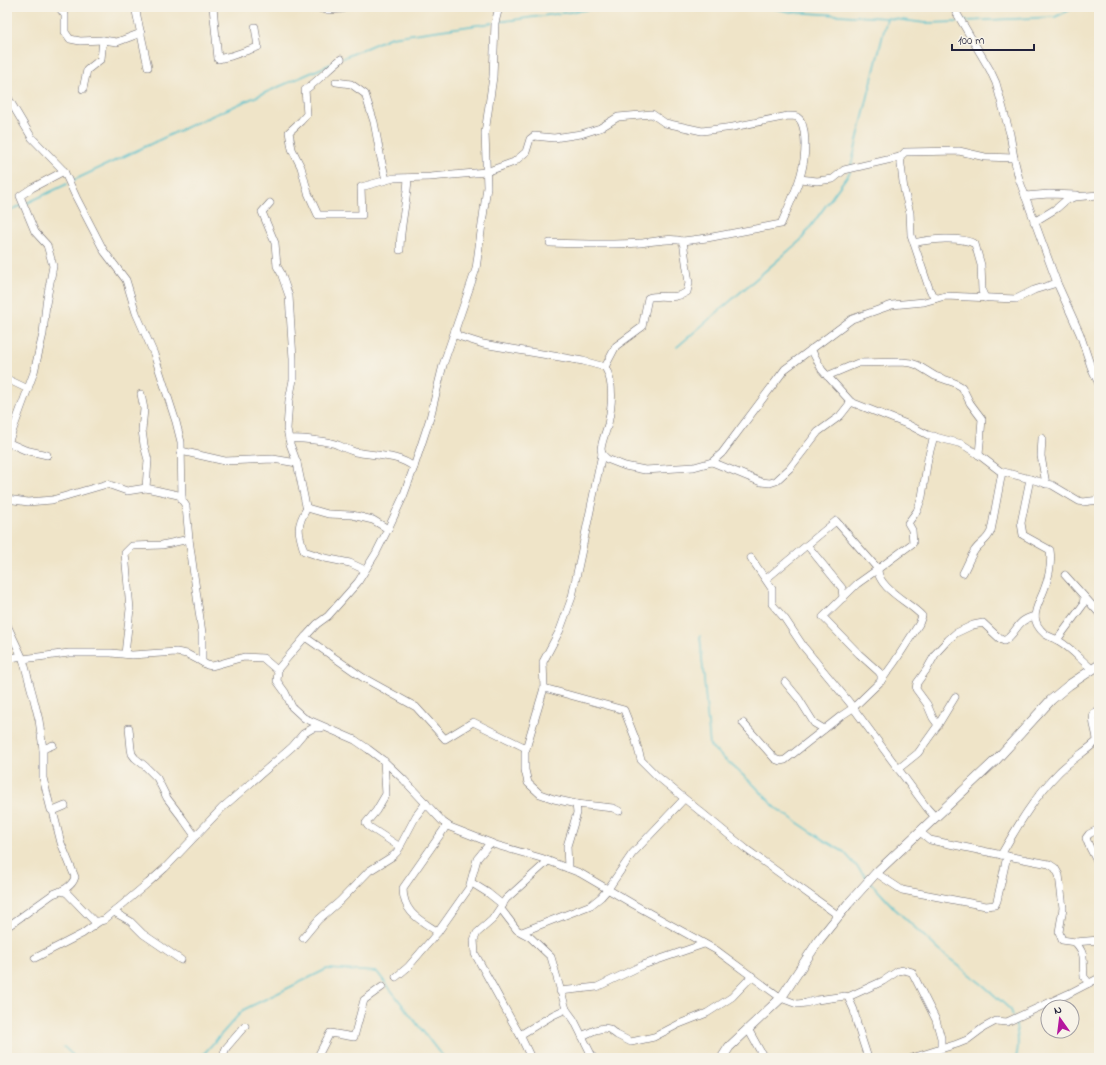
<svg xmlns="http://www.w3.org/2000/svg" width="1106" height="1065" font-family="'Indie Flower',sans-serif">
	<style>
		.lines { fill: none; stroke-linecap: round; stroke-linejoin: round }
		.stream { stroke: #54c0cd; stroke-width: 1.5 }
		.street-casing { stroke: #6a666c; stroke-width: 8 }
		.secondary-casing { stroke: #6a666c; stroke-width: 10 }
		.street { stroke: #fff; stroke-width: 7 }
		.secondary { stroke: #fff; stroke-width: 9 }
	</style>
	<rect width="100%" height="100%" fill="#f7f3e8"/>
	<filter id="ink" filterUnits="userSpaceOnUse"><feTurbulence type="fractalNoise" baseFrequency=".025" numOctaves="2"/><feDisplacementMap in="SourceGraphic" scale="8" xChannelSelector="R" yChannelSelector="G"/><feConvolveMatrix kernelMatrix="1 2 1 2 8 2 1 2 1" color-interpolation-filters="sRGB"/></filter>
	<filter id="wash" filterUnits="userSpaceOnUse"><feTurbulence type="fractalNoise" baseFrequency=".012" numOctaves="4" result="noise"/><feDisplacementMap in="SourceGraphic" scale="16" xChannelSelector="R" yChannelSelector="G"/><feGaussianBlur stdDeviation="0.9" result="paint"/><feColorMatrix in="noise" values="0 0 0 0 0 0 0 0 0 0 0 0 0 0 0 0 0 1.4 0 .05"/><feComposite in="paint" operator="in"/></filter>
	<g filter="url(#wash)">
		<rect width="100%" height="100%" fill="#efe4c8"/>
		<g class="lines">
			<g class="stream">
				<path d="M766 7 791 12 887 18 925 23 959 22"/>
				<path d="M964 21 1055 17 1076 7"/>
				<path d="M498 22 607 7"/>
				<path d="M343 58 391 37 492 23"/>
				<path d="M851 166 887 18"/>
				<path d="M72 181 191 125 331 64"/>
				<path d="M25 204 67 184"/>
				<path d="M7 212 22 205"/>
				<path d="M677 347 801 240 850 172"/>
				<path d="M700 636 710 746 754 785 776 808 825 841 844 852 867 878"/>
				<path d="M871 883 895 909 940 951 984 986 1011 1010 1013 1016"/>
				<path d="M1015 1022C1018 1033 1019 1047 1016 1058"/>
				<path d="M64 1047 76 1058"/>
				<path d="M200 1058 243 1010 327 969 377 972 438 1051 445 1058"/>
			</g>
		</g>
	</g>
	<g filter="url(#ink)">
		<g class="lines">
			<defs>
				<g id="street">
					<path d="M62 7 61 10 65 15V32L70 39 80 41 103 40 117 42 141 33"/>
					<path d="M135 7 148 67"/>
					<path d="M213 7 218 59 231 56 258 47 255 27"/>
					<path d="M319 7V8L327 10 343 9 345 7"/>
					<path d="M499 7 495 23 493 77 485 133 487 187 476 269 443 365 430 418 414 467 403 497 388 529 376 553 358 582 328 616 317 624 305 637 277 670 278 671 277 681 285 692 292 707 304 718 355 740 368 749 384 761 404 780 443 822 450 827 496 845 541 858 580 873 633 904 716 950 781 998 797 1004 806 1003 817 1000 845 996 848 997 854 1010 857 1024 868 1058"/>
					<path d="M953 7 990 70 996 83 1010 134 1014 158 1019 179 1057 283 1080 334 1091 367 1099 384"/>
					<path d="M341 59C328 69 318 81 305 90L307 114 301 121 289 132 292 149 301 167 308 193 318 215H362L361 187 394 178 430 177 486 172 514 162 526 152 530 139 534 136 554 138 581 134 600 128 618 117 652 114 665 123 702 131 733 127 788 116C791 116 795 116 797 117 802 120 803 126 804 131 809 166 795 192 781 224L707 238 683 241"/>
					<path d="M336 82 351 84 365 94 374 122 381 159 386 180"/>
					<path d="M83 89 87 70 101 59 103 40"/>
					<path d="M7 96 32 138 64 171 76 197 104 251 126 280 136 313 154 354 176 422 181 442 182 500"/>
					<path d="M900 157 905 152 959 151 985 157 1014 158"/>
					<path d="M800 179 817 181 833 179 844 170 900 157 904 190 910 213 911 235 930 291 936 298"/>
					<path d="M1025 196 1049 194 1077 195"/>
					<path d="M270 203 262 212 275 243 277 266 281 273 289 296 293 359V380L289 400 287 429 290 444 297 463 306 506 307 508"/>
					<path d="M1034 222 1057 208 1065 201 1074 197 1099 195"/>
					<path d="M550 243C580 244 610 245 640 243 654 242 670 237 683 241L689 283 687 292C673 301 662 293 648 298L642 327 616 346 605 367"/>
					<path d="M914 243C929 239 961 236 975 244L981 265 982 291 985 298"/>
					<path d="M400 250C400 225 407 202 408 178"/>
					<path d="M455 330 458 336 483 344 583 361 605 367C615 384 612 406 608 424 606 432 602 440 601 449L602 454 607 459 625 466 645 470 694 467 712 462 722 453 785 369 852 319 892 305 924 302 945 296 1016 299 1034 290 1057 283"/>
					<path d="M811 349 822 370 851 402 909 425 928 435 962 444 979 455 1000 471 1052 485 1079 501 1083 502 1099 500"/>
					<path d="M827 376 858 363 902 362 911 363 917 365 935 376 955 383 962 387 970 403 982 419 979 455"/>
					<path d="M7 379 28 389"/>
					<path d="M141 394 144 409 142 430 144 445 148 460 146 488 178 495 182 497V500L186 506 189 539 202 633V662L207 665 212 666 244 657 263 658 277 670"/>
					<path d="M1042 438 1041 456 1046 484"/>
					<path d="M289 439C299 438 329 441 338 445 344 448 349 450 355 452 375 456 397 454 414 467"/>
					<path d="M9 443 25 450 47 455"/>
					<path d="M7 446 34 372 43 334 46 304 53 266 47 245 35 232 20 196 32 188 64 171"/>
					<path d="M181 451 225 461 273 459 297 463"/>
					<path d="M712 462 761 482 770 483 776 481 790 468 818 432 840 416 851 402"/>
					<path d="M1030 479 1021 523 1023 535 1050 550C1052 563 1049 577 1044 590 1038 606 1027 619 1045 634 1049 637 1054 638 1059 641 1071 648 1081 660 1092 669"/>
					<path d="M7 499 28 502 52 500 107 484 127 491 146 488"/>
					<path d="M307 508C296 526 298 532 304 551L325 558 350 563 365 570"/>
					<path d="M307 508 328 514 352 515 373 520 388 529"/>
					<path d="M807 545 842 588 843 598"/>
					<path d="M751 558 772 589V604L785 619 803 646 849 702 927 808 935 817"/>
					<path d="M963 573C967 566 970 557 975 550 981 542 987 541 991 531L1002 472"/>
					<path d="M1065 575 1099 613"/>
					<path d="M766 579 836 521 878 569 857 584 823 617 859 654 879 672 881 675V681"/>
					<path d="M7 625 23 659 33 696 39 720 43 749V778L51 810 53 811 61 843 75 877C72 887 62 891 53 894L7 927"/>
					<path d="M305 637 362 677 416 707 445 739 473 722 526 748"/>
					<path d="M1057 640 1083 605 1084 598"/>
					<path d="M125 654 130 609 125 553 132 546 162 545 189 539"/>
					<path d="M7 659 21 656"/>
					<path d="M23 659 69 653H111L132 655 176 652 187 654 202 662"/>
					<path d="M785 682 799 699 814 723 824 729"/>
					<path d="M544 688 624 710 635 738 641 760 657 776 746 849 839 916"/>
					<path d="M743 723 775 759 780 761 785 760 841 716 853 708 881 681 894 663 919 624 922 616C911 603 877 588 878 569L913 543 912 530 908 523 917 511 922 497 928 458 934 436"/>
					<path d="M938 725 933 718 927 704 916 689 917 683 927 669 936 653 948 640 956 633 973 625 983 623 999 638 1004 641C1019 632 1014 621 1035 616"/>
					<path d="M129 728 131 749 132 754 135 758 145 766 157 778 167 798 183 819 195 836"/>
					<path d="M43 749 53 745"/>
					<path d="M384 761 386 794 376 811 366 823 368 826 400 847"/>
					<path d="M898 769 918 753 938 725 955 697"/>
					<path d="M576 804 613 808 619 811"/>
					<path d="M53 811 65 806"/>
					<path d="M1099 829 1089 834 1086 838C1089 848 1095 856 1099 866"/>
					<path d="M1001 855C1018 825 1035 796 1059 772 1071 760 1085 752 1097 741 1097 730 1091 724 1094 713L1099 710"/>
					<path d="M1007 856 1049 864 1055 868 1059 875 1063 908 1059 932 1062 940 1075 942 1099 940"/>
					<path d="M568 868 567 846 577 813 576 804 554 799 540 794 528 783 525 770V752L544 688 543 662 560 630 572 597 602 454"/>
					<path d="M876 873 902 890 986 906 995 905 997 901 1007 856 930 840 920 832"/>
					<path d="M472 883 488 893 503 905"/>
					<path d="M61 891 67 893 94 921H100L104 920 148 883 165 868 222 808 292 747 303 734 313 728H321"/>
					<path d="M501 909 517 930 530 937 551 957 566 1009 574 1020 593 1058"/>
					<path d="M114 912 130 921 143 934 181 960"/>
					<path d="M438 932C420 920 403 913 403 888L447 825"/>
					<path d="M522 932 591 905 601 897 608 889 632 854 684 799"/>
					<path d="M303 938 318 920 340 901 369 871 393 856 397 852 416 816 426 803"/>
					<path d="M1075 942C1087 955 1082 961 1084 977L1089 983"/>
					<path d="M35 958 82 934 100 921"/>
					<path d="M396 977 408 967 438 932 469 888 477 859 490 843"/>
					<path d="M560 991 597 987 643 965 704 944"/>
					<path d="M848 997 883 981 898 971 904 970 912 972 936 1020 941 1038V1049"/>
					<path d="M748 1029 764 1058"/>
					<path d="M520 1035 553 1015 566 1009"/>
					<path d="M582 1036 595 1030 604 1028 609 1029 617 1035 631 1042 654 1037 679 1024 707 1013 732 997 752 976"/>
					<path d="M222 1058 226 1048 245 1026"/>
					<path d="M317 1058 330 1033 354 1037 364 1000 382 987"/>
					<path d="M531 1058 520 1035 513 1023 475 954 474 940 477 933 492 920 506 899 548 861"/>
					<path d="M912 1058 957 1044 967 1040 983 1028 996 1021 1007 1022 1068 994 1099 978"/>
				</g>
				<path id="secondary" d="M722 1058 729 1047 781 998 819 940 848 904 876 873 996 760 1051 700 1069 685 1099 665"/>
			</defs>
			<use href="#street" class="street-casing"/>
			<use href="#secondary" class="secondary-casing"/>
			<use href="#street" class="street"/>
			<use href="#secondary" class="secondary"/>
		</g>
	</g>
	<rect width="1106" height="1065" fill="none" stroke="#f7f3e8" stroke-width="24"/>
	<g transform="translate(1060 1019) rotate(346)"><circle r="19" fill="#f7f3e8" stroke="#a29fa3"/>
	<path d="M0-3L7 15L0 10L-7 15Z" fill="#b5179e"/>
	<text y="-6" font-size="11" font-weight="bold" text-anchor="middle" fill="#22223b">N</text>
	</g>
	<path d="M952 44v6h82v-6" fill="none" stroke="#22223b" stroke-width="2"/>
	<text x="958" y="44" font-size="12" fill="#22223b" stroke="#f7f3e8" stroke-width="3" paint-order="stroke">100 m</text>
</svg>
